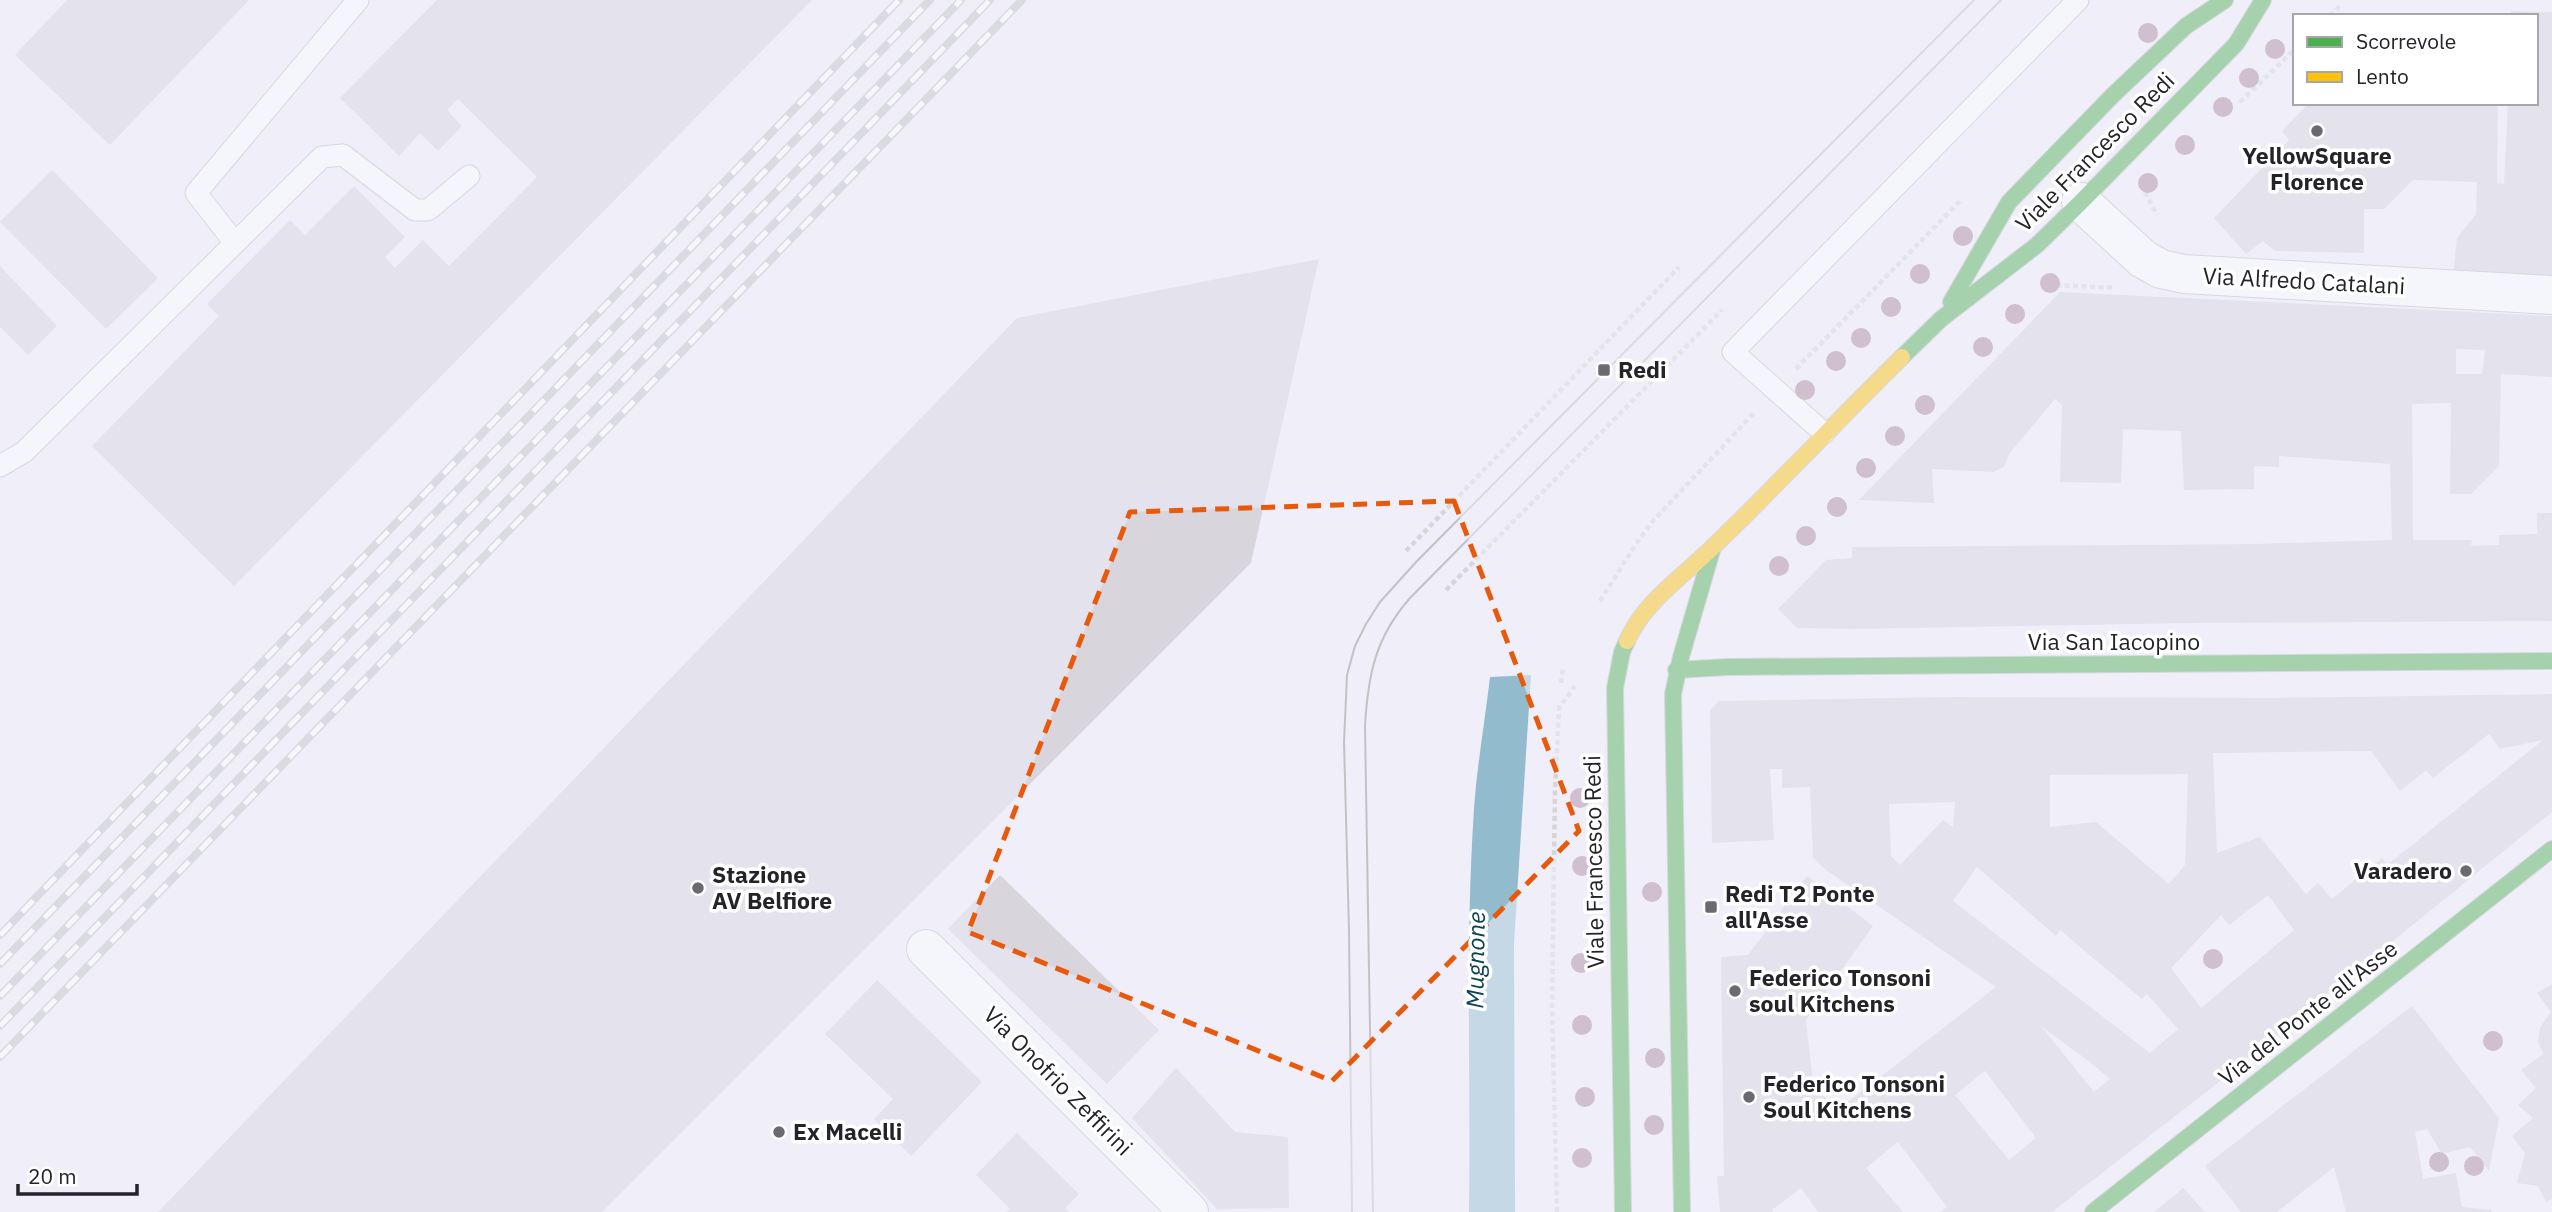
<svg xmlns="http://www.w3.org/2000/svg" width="2552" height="1212" font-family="'IBM Plex Sans',sans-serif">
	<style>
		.water { fill: #92bcce }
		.building { fill: #d8d5dd; fill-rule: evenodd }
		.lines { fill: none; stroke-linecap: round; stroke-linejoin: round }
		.lane-casing { stroke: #bdbcc4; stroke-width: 23 }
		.street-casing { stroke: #bdbcc4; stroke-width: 40 }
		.fast-casing { stroke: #bdbcc4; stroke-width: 18 }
		.slow-casing { stroke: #bdbcc4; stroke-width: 18 }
		.path { stroke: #d6d5d8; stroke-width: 4.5; stroke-dasharray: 5 3.5; stroke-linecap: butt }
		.lane { stroke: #fdfcfe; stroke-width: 21 }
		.street { stroke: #fdfcfe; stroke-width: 38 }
		.fast { stroke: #4caf50; stroke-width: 16 }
		.slow { stroke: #ffc107; stroke-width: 16 }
		.tram { stroke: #c2c2c4; stroke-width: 2 }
		.rail-casing { stroke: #c2c2c4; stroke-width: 8 }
		.rail { stroke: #fff; stroke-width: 5; stroke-dasharray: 16; stroke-linecap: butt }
		.tree { fill: #aa859a }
		.marked { fill: none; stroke: #e8590c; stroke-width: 5; stroke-dasharray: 14 9; stroke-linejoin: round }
		.poi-dot { fill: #6a6a72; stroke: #fff; stroke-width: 2.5 }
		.labels { text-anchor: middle; stroke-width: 7; stroke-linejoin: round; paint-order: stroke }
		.street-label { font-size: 23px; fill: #23232a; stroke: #fff }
		.poi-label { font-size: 23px; font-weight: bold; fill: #23232a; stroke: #fff; text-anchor: start }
		.water-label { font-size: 24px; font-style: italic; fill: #0c4353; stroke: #fff }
	</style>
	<rect width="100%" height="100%" fill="#efeef9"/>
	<path class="water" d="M1531 675 1514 943 1515 1212H1469C1471 1078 1465 943 1474 809 1477 765 1485 721 1490 677Z"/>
	<g class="building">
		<path d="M67 0H249L110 145 15 55Z"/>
		<path d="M437 0H812L234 586 92 446 219 316 207 304 290 220 305 235 354 186 405 237 385 257 395 268 423 240 449 266 537 177 458 99 447 110 462 126 438 151 420 133 399 156 340 98Z"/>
		<path d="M2511 11 2552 12V279L2453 276 2457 238 2476 214 2477 182 2413 180 2384 209H2364V253L2275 251 2263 241 2246 254 2214 218 2289 140 2282 131 2309 103H2498L2497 183 2504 184 2508 103H2536V16H2511Z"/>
		<path d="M52 170 158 278 106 329 0 222Z"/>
		<path d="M1319 259 1251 563 602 1212H158L1017 318Z"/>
		<path d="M0 266 57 326 28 355 0 327Z"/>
		<path d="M2060 292 2552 316V377L2501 374 2499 466 2471 494H2450L2451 403 2412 404 2413 540H2472L2471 546 2499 545V535L2537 534V513H2552V621L2192 623 1853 629 1797 628 1778 609 1826 560 1852 558V547L2254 544 2392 540 2390 464 2279 456V467L2254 466V489L2184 490 2181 431 2123 429 2121 483 2060 482 2062 405 2055 399 2009 454 2004 467 1993 472 1932 469 1934 503 1859 500ZM2456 349 2485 350 2482 374H2456Z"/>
		<path d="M2552 694V812L2224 1078 2052 1212H1940L1947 1207 1898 1142 1866 1168 1903 1212H1818L1801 1188 1772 1210 1773 1212H1720L1717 1176H1724L1721 957 1748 955 1807 876 1873 926 1806 1020 1814 1092 1843 1106 1996 987 1826 870 1813 858 1810 787 1782 788V769H1770L1774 840 1712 843 1710 710 1719 701 1952 697 2274 698ZM2489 734 2500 749 2543 740 2387 865 2382 858 2332 899 2318 883 2306 894 2260 837 2217 853 2213 753 2371 751 2400 791 2426 770 2433 778ZM2188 774 2185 865 2169 884 2096 822 2050 827V775ZM1955 802 1953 827 1943 820 1900 865 1891 856 1889 804ZM1977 867 2056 936 2060 930 2142 999 2147 994 2178 1029 2150 1053 1953 901ZM2268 895 2294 930 2201 1008 2171 968 2221 915 2229 925ZM2042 1027 2090 1062 2110 1079 2094 1092ZM1985 1071 2036 1138 2009 1160 1955 1095Z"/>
		<path d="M1000 875 1159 1030 1107 1084 948 929Z"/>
		<path d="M877 980 982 1082 911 1156 874 1119 893 1099 825 1034Z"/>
		<path d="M2552 984V1199L2546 1202 2538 1186 2517 1183 2525 1153 2512 1136 2533 1118 2518 1105 2536 1088 2521 1070 2543 1054 2538 1042 2540 1027 2551 1012 2537 993Z"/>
		<path d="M2412 1006 2499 1118 2489 1171 2470 1147 2442 1154 2427 1129 2415 1132 2423 1179 2456 1173 2462 1207 2492 1210 2491 1212H2346L2334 1167 2277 1212H2241L2205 1166Z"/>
		<path d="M1176 1068 1235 1132 1288 1137 1289 1208 1217 1209 1132 1118Z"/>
		<path d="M1017 1133 1079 1194 1065 1208 1069 1212H1006L1010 1209 976 1175Z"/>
		<path d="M2183 1188 2205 1212H2154Z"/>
	</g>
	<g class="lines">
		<defs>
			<g id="lane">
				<path d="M235 243 196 193 358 0"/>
				<path d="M1824 433 1733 352 2078 0"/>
				<path d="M0 466 24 452 322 157 343 155 415 210H428L469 176"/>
			</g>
			<g id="street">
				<path d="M2081 202 2143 259 2161 269 2184 274 2552 295"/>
				<path d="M926 949 1189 1212"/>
			</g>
			<g id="fast">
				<path d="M1951 302 2009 202 2113 95 2186 26 2225 0"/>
				<path d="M1902 357 1941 319 2037 245 2081 202 2236 44 2263 0"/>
				<path d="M1676 670 1727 667 2552 661"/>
				<path d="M1623 1212 1615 688 1622 652 1627 641"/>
				<path d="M1682 1212 1673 694 1681 657 1713 547"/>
				<path d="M2093 1212 2552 849"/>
			</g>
			<path id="slow" d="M1627 641C1643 603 1683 576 1713 547 1777 485 1838 420 1902 357"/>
		</defs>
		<use href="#lane" class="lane-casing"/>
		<use href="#street" class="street-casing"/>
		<use href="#fast" class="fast-casing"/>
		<use href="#slow" class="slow-casing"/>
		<g class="path">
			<path d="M2330 16 2341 5"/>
			<path d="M2240 102 2295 49"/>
			<path d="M2145 192 2157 215"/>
			<path d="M2056 285 2115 288"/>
			<path d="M1796 369 1961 200"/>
			<path d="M1406 551 1679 267"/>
			<path d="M1446 590 1722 310"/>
			<path d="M1600 601 1636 544 1652 522 1754 413"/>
			<path d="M1561 683 1563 667"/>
			<path d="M1557 1212 1552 1005 1555 789 1559 708 1575 686"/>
		</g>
		<use href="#lane" class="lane"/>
		<use href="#street" class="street"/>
		<use href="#fast" class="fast"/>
		<use href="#slow" class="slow"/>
		<g class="tram">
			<path d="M1352 1212 1349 931 1344 742 1347 675 1355 646 1366 624 1380 602 1417 561 1974 0"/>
			<path d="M1373 1212 1365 726C1368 675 1375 638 1410 598L2001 0"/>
		</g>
		<defs>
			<g id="rail">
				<path d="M0 935 899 0"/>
				<path d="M0 964 930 0"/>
				<path d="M0 996 961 0"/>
				<path d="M0 1026 990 0"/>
				<path d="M0 1057 1022 0"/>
			</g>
		</defs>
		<use href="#rail" class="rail-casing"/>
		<use href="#rail" class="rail"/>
	</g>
	<g class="tree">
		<circle cx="2148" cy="33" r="10"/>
		<circle cx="2275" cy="49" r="10"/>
		<circle cx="2249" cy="78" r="10"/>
		<circle cx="2223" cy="107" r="10"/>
		<circle cx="2185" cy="145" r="10"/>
		<circle cx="2148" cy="183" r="10"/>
		<circle cx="1963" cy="236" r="10"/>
		<circle cx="1920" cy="274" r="10"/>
		<circle cx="2050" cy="283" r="10"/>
		<circle cx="1891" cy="307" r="10"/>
		<circle cx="2015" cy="314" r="10"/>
		<circle cx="1861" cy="338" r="10"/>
		<circle cx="1983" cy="347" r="10"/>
		<circle cx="1836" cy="361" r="10"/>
		<circle cx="1805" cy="390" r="10"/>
		<circle cx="1925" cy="405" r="10"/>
		<circle cx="1895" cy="436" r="10"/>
		<circle cx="1866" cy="468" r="10"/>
		<circle cx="1837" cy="507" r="10"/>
		<circle cx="1806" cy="536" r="10"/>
		<circle cx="1779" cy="566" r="10"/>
		<circle cx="1580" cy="798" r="10"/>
		<circle cx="1582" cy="866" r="10"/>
		<circle cx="1652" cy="892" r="10"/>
		<circle cx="2213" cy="959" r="10"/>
		<circle cx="1581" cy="963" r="10"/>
		<circle cx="1582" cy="1025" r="10"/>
		<circle cx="2493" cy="1041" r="10"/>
		<circle cx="1655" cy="1058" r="10"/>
		<circle cx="1585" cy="1097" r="10"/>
		<circle cx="1654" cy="1125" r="10"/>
		<circle cx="1582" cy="1158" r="10"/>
		<circle cx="2439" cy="1162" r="10"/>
		<circle cx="2474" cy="1166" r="10"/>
	</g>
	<path d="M0 0H2552V1212H0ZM1454 501 1579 831 1332 1081 968 932 1130 512Z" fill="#efeef9" fill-opacity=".55" fill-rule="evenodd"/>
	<path class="marked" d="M1454 501 1579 831 1332 1081 968 932 1130 512Z"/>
	<g class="poi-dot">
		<circle cx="2317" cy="131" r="7"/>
		<rect x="1597" y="363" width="14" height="14" rx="3.5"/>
		<circle cx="2466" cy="871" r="7"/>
		<circle cx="698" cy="888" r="7"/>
		<rect x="1704" y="900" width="14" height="14" rx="3.5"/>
		<circle cx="1735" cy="991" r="7"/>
		<circle cx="1749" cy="1097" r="7"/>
		<circle cx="779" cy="1132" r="7"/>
	</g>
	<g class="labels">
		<g class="street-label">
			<text transform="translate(2095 152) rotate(-45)" y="8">Viale Francesco Redi</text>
			<text transform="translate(2304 281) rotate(3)" y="8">Via Alfredo Catalani</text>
			<text x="2114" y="650">Via San Iacopino</text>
			<text transform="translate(1594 862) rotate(-91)" y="8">Viale Francesco Redi</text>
			<text transform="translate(2308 1013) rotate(-38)" y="8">Via del Ponte all'Asse</text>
			<text transform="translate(1058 1081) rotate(45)" y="8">Via Onofrio Zeffirini</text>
		</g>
		<g class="poi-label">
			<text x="2317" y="164" text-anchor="middle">YellowSquare<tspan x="2317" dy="26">Florence</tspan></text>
			<text x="1618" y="378">Redi</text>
			<text x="2452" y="879" text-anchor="end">Varadero</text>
			<text x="712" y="883">Stazione<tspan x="712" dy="26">AV Belfiore</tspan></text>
			<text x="1725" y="902">Redi T2 Ponte<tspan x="1725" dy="26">all'Asse</tspan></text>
			<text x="1749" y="986">Federico Tonsoni<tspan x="1749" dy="26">soul Kitchens</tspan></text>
			<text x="1763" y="1092">Federico Tonsoni<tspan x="1763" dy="26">Soul Kitchens</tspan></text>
			<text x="793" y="1140">Ex Macelli</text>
		</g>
		<g class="water-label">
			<text transform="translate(1476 960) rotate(-89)" y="8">Mugnone</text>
		</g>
	</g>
	<rect x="2293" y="14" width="245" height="91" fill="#ffffff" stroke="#a7a7aa" stroke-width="2"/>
	<rect x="2307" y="37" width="35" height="10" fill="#4caf50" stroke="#a7a7aa" stroke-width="2"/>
	<text x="2356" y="49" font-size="21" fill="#23232a">Scorrevole</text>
	<rect x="2307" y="72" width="35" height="10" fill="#ffc107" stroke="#a7a7aa" stroke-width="2"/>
	<text x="2356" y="84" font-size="21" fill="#23232a">Lento</text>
	<path d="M18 1184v10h119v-10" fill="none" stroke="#23232a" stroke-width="3.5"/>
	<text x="28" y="1184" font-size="21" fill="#23232a" stroke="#ffffff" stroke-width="5" paint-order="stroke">20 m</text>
</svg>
